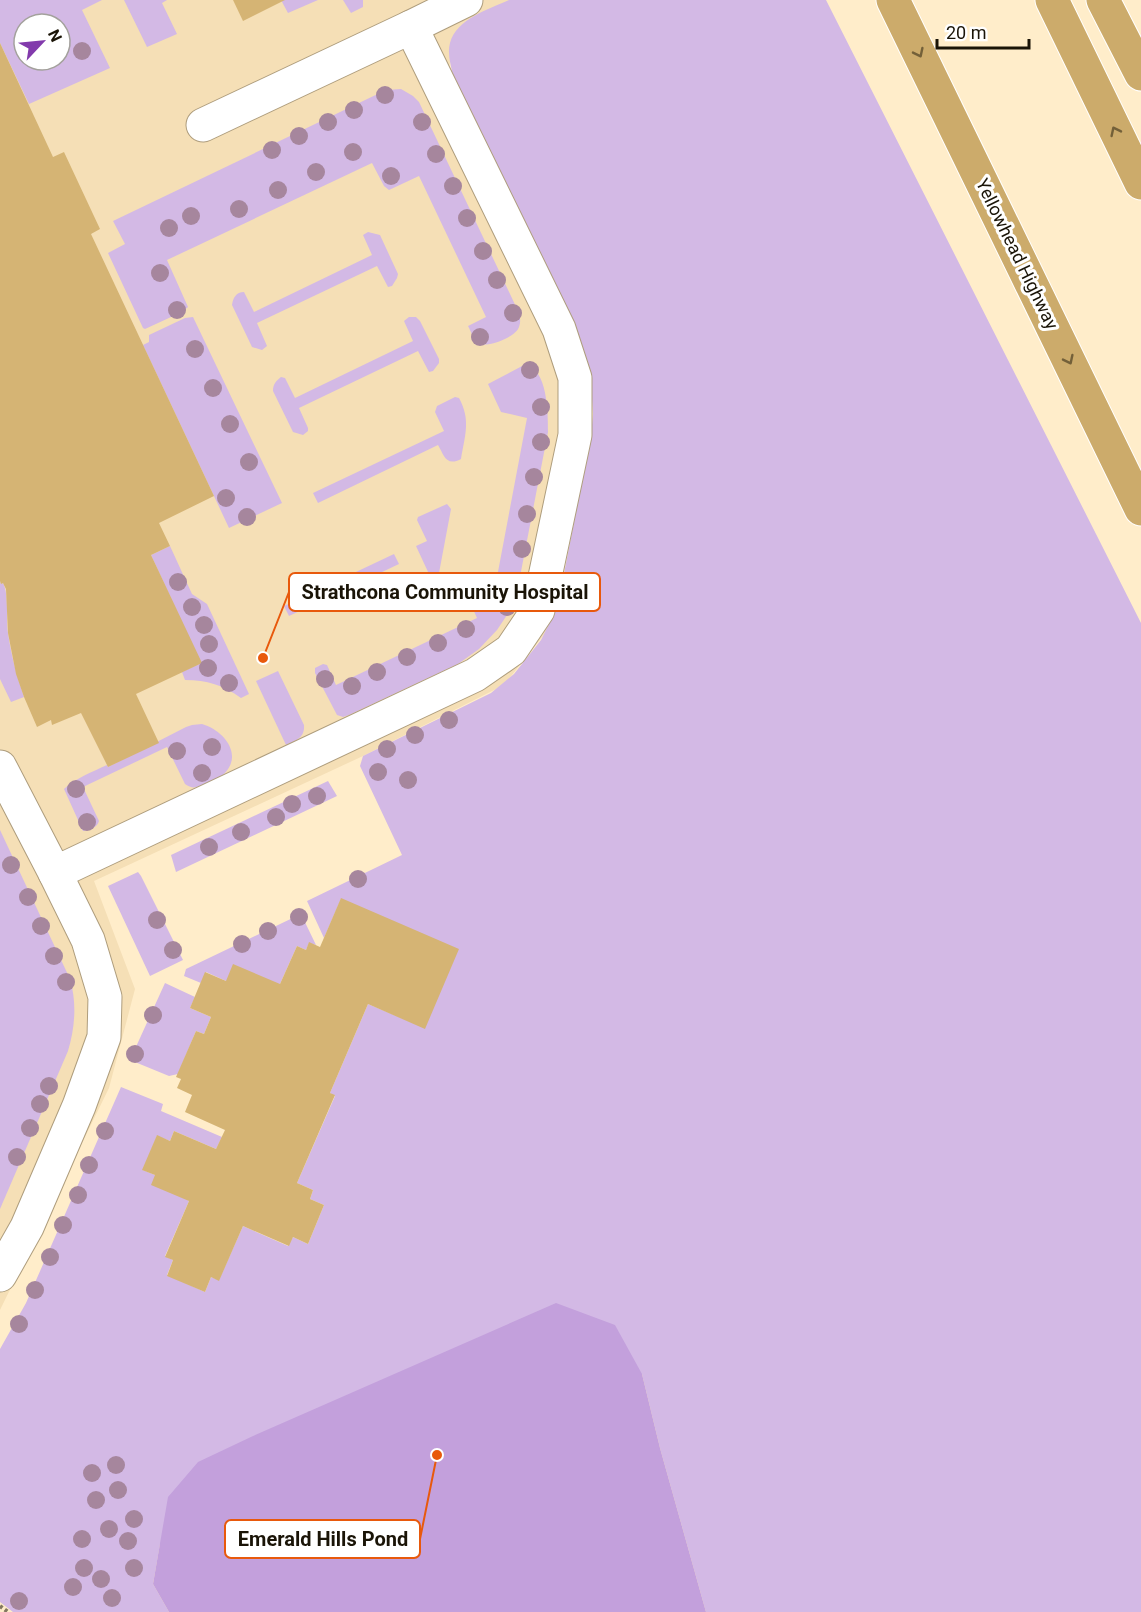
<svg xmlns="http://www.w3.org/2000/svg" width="1141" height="1612" font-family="Roboto,sans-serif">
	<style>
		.built { fill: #f5dfb6; fill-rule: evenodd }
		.green { fill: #d3b9e5; fill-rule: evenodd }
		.water { fill: #c3a0dc }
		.building { fill: #d5b474 }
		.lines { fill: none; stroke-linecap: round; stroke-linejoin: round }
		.minor-casing { stroke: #ae9d7d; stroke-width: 35 }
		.highway-casing { stroke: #fff; stroke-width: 35 }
		.path { stroke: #837760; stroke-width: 4; stroke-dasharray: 3 3; stroke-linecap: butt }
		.minor { stroke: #fff; stroke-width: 33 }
		.highway { stroke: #ccab6b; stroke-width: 33 }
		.tree { fill: #a6869d }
		.oneway { stroke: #736039 }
		.labels { text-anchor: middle; stroke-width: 6; stroke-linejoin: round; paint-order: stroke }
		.street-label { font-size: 18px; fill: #1a1407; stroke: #fff }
		.leader { fill: none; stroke: #e8590c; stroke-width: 2 }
		.callout-dot { fill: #e8590c; stroke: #fff; stroke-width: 2 }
		.callout { fill: #fff; stroke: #e8590c; stroke-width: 2 }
		.callout-label { font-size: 20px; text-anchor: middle; font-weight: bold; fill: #1a1407 }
	</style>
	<rect width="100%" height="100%" fill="#ffedca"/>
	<path class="built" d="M0 0H520L458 29 449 67 588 438 547 631 504 685 363 756 94 881 135 989 109 1088 0 1310ZM24 24H60V60H24Z"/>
	<g class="green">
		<path d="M0 0H102L82 10 110 68 29 104 0 43ZM24 24H60V60H24Z"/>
		<path d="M124 0H167L162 3 177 34 147 47Z"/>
		<path d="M281 0H318L288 13Z"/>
		<path d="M343 0H363V7L351 13Z"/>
		<path d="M509 0H826L1141 623V1612H706L660 1448 642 1374 160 1544 153 1584 169 1612H13L0 1602V1349L26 1303 121 1087 163 1104 161 1111 222 1137 216 1149 174 1131 170 1141 157 1136 143 1170 155 1175 189 1201 165 1256 173 1260 167 1275 205 1292 211 1277 219 1280 243 1226 288 1246 293 1237 308 1244 324 1205 310 1199 313 1190 297 1183 335 1096 330 1093 368 1004 425 1028 341 899 324 938 307 901 402 855 360 766 363 756 491 693 514 674 541 640 552 618 560 594 591 435 593 414 591 384 453 76C451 65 447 54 450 43 456 19 489 9 509 0Z"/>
		<path d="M401 89 413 96 419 102 519 313C520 317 521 322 519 327 516 337 486 349 477 343 473 339 471 331 468 326L486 317 419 176 389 190 384 186 372 163 167 260 188 307 182 312 145 329 143 328 108 253 125 244 113 221 386 90Z"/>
		<path d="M368 232 380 235 398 274 397 278 392 286 388 287 377 266 257 323 267 346 262 350 252 347 232 305C233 298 236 292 244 292L254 312 372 255 363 235Z"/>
		<path d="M193 317 282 503 229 528 143 345 149 342V335L185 318Z"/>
		<path d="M409 317H416L420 321 439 359V363L433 371 429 372 418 351 299 408 308 428V431L303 435 293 432 273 391C273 384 276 381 281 377L285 378 295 398 413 341 404 321Z"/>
		<path d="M524 365C548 367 548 414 548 432L518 587 507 615 497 630 479 649 458 664 349 715 343 717 337 715 315 673V668L323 664 327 665 336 685 477 618 467 596C472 585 484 592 494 593L527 418 501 412 488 384Z"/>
		<path d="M455 397 459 398C471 420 465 435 461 459 446 467 444 455 438 445L318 503 313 493 444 431 435 412 437 406Z"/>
		<path d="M447 504 451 509 439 573 437 576 432 577 429 574 416 546 427 541 417 520 418 517Z"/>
		<path d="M170 546 192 594 207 604 249 694 241 698C223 685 207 680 185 680L182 672 201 663 151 555Z"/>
		<path d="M394 554 399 564 289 616 284 606Z"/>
		<path d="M0 581 1 584 3 583C9 594 6 619 8 633 11 655 17 676 24 697L11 702 0 679Z"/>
		<path d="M278 671 304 725C305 738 296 740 286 745L256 681Z"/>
		<path d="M202 724C223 730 244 754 224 774 219 778 213 780 207 783 198 787 193 790 185 784L167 747 83 787 99 821C97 828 89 830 83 831L64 789C76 778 92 772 107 765L108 767 186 727 192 725Z"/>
		<path d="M328 781 337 796 176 872 171 855Z"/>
		<path d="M0 830 70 979C77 1004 75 1027 68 1051L0 1209Z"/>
		<path d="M138 872 141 876 183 960 150 976 108 886Z"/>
		<path d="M301 914 316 945 309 943 306 950 297 946 280 984 226 981 206 972 201 983 184 976 186 969Z"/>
		<path d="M165 983 195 997 190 1008 211 1017 204 1034 196 1031 178 1074 169 1076 130 1060Z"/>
	</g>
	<path class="water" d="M556 1303 615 1325 642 1374 660 1448 706 1612H169L153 1584 168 1497 198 1462 253 1436Z"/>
	<g class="building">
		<path d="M233 0H285L243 21Z"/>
		<path d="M0 43 53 157 64 152 100 229 91 234 214 496 159 523 170 546 151 555 202 663 136 694 159 743 108 767 81 713 52 725 51 720 37 727 24 697 16 674 8 633 6 589 3 583 1 584 0 581Z"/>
		<path d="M341 898 459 949 425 1029 368 1004 330 1093 335 1095 297 1183 313 1190 310 1199 324 1205 308 1244 293 1237 289 1246 243 1226 219 1281 211 1277 205 1292 167 1276 173 1260 165 1257 189 1201 151 1185 155 1175 142 1170 157 1135 170 1141 174 1131 216 1149 225 1130 185 1112 192 1095 177 1088 181 1079 176 1077 196 1031 204 1034 211 1017 190 1008 205 972 226 981 233 964 280 984 297 946 306 950 309 942 320 947Z"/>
	</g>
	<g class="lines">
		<defs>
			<g id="minor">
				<path d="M411 27 466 0"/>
				<path d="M0 767 55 873 475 675 511 650 538 610 575 435V378L559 329 411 27 203 125"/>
				<path d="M0 1275 27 1227 79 1106 104 1037 105 997 88 940 55 873"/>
			</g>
			<g id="highway">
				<path d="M893 0 1141 509"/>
				<path d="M1052 0 1141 183"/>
				<path d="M1103 0 1141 74"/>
			</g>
		</defs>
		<use href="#minor" class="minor-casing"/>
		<use href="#highway" class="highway-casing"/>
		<path class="path" d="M0 1606 8 1612"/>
		<use href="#minor" class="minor"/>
		<use href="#highway" class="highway"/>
	</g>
	<g class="tree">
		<circle cx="82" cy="51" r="9"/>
		<circle cx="385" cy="95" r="9"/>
		<circle cx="354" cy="110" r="9"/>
		<circle cx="328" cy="122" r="9"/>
		<circle cx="422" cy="122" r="9"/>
		<circle cx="299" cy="136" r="9"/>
		<circle cx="272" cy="150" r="9"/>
		<circle cx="353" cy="152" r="9"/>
		<circle cx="436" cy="154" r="9"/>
		<circle cx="316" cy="172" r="9"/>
		<circle cx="391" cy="176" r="9"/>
		<circle cx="453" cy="186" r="9"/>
		<circle cx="278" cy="190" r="9"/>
		<circle cx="239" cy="209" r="9"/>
		<circle cx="191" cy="216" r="9"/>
		<circle cx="467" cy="218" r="9"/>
		<circle cx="169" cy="228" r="9"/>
		<circle cx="483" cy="251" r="9"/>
		<circle cx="160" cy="273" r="9"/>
		<circle cx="497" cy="280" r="9"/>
		<circle cx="177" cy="310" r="9"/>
		<circle cx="513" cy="313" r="9"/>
		<circle cx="480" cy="337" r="9"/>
		<circle cx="195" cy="349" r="9"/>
		<circle cx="530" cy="370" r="9"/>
		<circle cx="213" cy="388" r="9"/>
		<circle cx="541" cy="407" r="9"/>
		<circle cx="230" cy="424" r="9"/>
		<circle cx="541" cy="442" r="9"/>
		<circle cx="249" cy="462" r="9"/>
		<circle cx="534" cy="477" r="9"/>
		<circle cx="226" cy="498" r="9"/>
		<circle cx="527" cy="514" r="9"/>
		<circle cx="247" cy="517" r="9"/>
		<circle cx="522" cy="549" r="9"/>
		<circle cx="515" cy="581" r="9"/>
		<circle cx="178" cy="582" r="9"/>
		<circle cx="192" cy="607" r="9"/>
		<circle cx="507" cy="607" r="9"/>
		<circle cx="204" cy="625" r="9"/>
		<circle cx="466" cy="629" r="9"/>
		<circle cx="438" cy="643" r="9"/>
		<circle cx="209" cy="644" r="9"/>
		<circle cx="407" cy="657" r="9"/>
		<circle cx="208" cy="668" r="9"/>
		<circle cx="377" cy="672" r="9"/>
		<circle cx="325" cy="679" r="9"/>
		<circle cx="229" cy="683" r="9"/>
		<circle cx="352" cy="686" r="9"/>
		<circle cx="449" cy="720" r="9"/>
		<circle cx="415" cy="735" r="9"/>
		<circle cx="212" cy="747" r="9"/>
		<circle cx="387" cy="749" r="9"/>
		<circle cx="177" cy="751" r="9"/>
		<circle cx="378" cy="772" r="9"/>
		<circle cx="202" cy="773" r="9"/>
		<circle cx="408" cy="780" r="9"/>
		<circle cx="76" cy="789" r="9"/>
		<circle cx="317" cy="796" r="9"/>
		<circle cx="292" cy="804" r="9"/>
		<circle cx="276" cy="817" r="9"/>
		<circle cx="87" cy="822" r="9"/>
		<circle cx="241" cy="832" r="9"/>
		<circle cx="209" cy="847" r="9"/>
		<circle cx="11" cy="865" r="9"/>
		<circle cx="358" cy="879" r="9"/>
		<circle cx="28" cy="897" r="9"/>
		<circle cx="299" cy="917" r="9"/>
		<circle cx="157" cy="920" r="9"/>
		<circle cx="41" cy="926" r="9"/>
		<circle cx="268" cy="931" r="9"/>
		<circle cx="242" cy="944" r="9"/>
		<circle cx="173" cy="950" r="9"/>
		<circle cx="54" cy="956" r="9"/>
		<circle cx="66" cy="982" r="9"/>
		<circle cx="153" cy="1015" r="9"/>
		<circle cx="135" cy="1054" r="9"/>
		<circle cx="49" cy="1086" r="9"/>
		<circle cx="40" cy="1104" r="9"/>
		<circle cx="30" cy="1128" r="9"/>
		<circle cx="105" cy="1131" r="9"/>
		<circle cx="17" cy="1157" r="9"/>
		<circle cx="89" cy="1165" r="9"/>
		<circle cx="78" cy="1195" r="9"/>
		<circle cx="63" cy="1225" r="9"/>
		<circle cx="50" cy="1257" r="9"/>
		<circle cx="35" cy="1290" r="9"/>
		<circle cx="19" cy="1324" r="9"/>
		<circle cx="116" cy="1465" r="9"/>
		<circle cx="92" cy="1473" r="9"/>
		<circle cx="118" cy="1490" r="9"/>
		<circle cx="96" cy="1500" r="9"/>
		<circle cx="134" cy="1519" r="9"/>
		<circle cx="109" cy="1529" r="9"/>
		<circle cx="82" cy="1539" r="9"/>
		<circle cx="128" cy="1541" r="9"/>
		<circle cx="84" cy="1568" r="9"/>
		<circle cx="134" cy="1568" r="9"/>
		<circle cx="101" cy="1579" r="9"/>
		<circle cx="73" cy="1587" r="9"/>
		<circle cx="112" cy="1598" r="9"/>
		<circle cx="19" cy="1601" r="9"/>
	</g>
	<defs><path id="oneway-chevron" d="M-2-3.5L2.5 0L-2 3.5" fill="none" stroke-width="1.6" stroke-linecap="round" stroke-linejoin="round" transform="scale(1.5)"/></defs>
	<g class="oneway">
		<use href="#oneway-chevron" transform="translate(919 53) rotate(64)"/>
		<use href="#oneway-chevron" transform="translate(1115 131) rotate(-116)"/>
		<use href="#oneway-chevron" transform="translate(1069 360) rotate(64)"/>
	</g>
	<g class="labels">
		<g class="street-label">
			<text transform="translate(1017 254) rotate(64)" y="6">Yellowhead Highway</text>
		</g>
	</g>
	<path class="leader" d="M263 658L289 592M437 1455L420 1539"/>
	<g class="callout-dot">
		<circle cx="263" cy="658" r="6"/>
		<circle cx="437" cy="1455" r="6"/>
	</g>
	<g class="callout">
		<rect x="289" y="573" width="311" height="38" rx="6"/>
		<rect x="225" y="1520" width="195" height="38" rx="6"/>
	</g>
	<g class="callout-label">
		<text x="445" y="599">Strathcona Community Hospital</text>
		<text x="323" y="1546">Emerald Hills Pond</text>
	</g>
	<g transform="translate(42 42) rotate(64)"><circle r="28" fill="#ffffff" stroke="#a3a19c" stroke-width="1.5"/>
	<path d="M0-4.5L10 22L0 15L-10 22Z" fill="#823aac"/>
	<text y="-9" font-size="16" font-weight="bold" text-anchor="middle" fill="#1a1407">N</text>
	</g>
	<path d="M937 39v9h92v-9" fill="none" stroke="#1a1407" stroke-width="3"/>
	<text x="946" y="39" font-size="18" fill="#1a1407" stroke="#ffffff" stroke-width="4.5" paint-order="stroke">20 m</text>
</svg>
